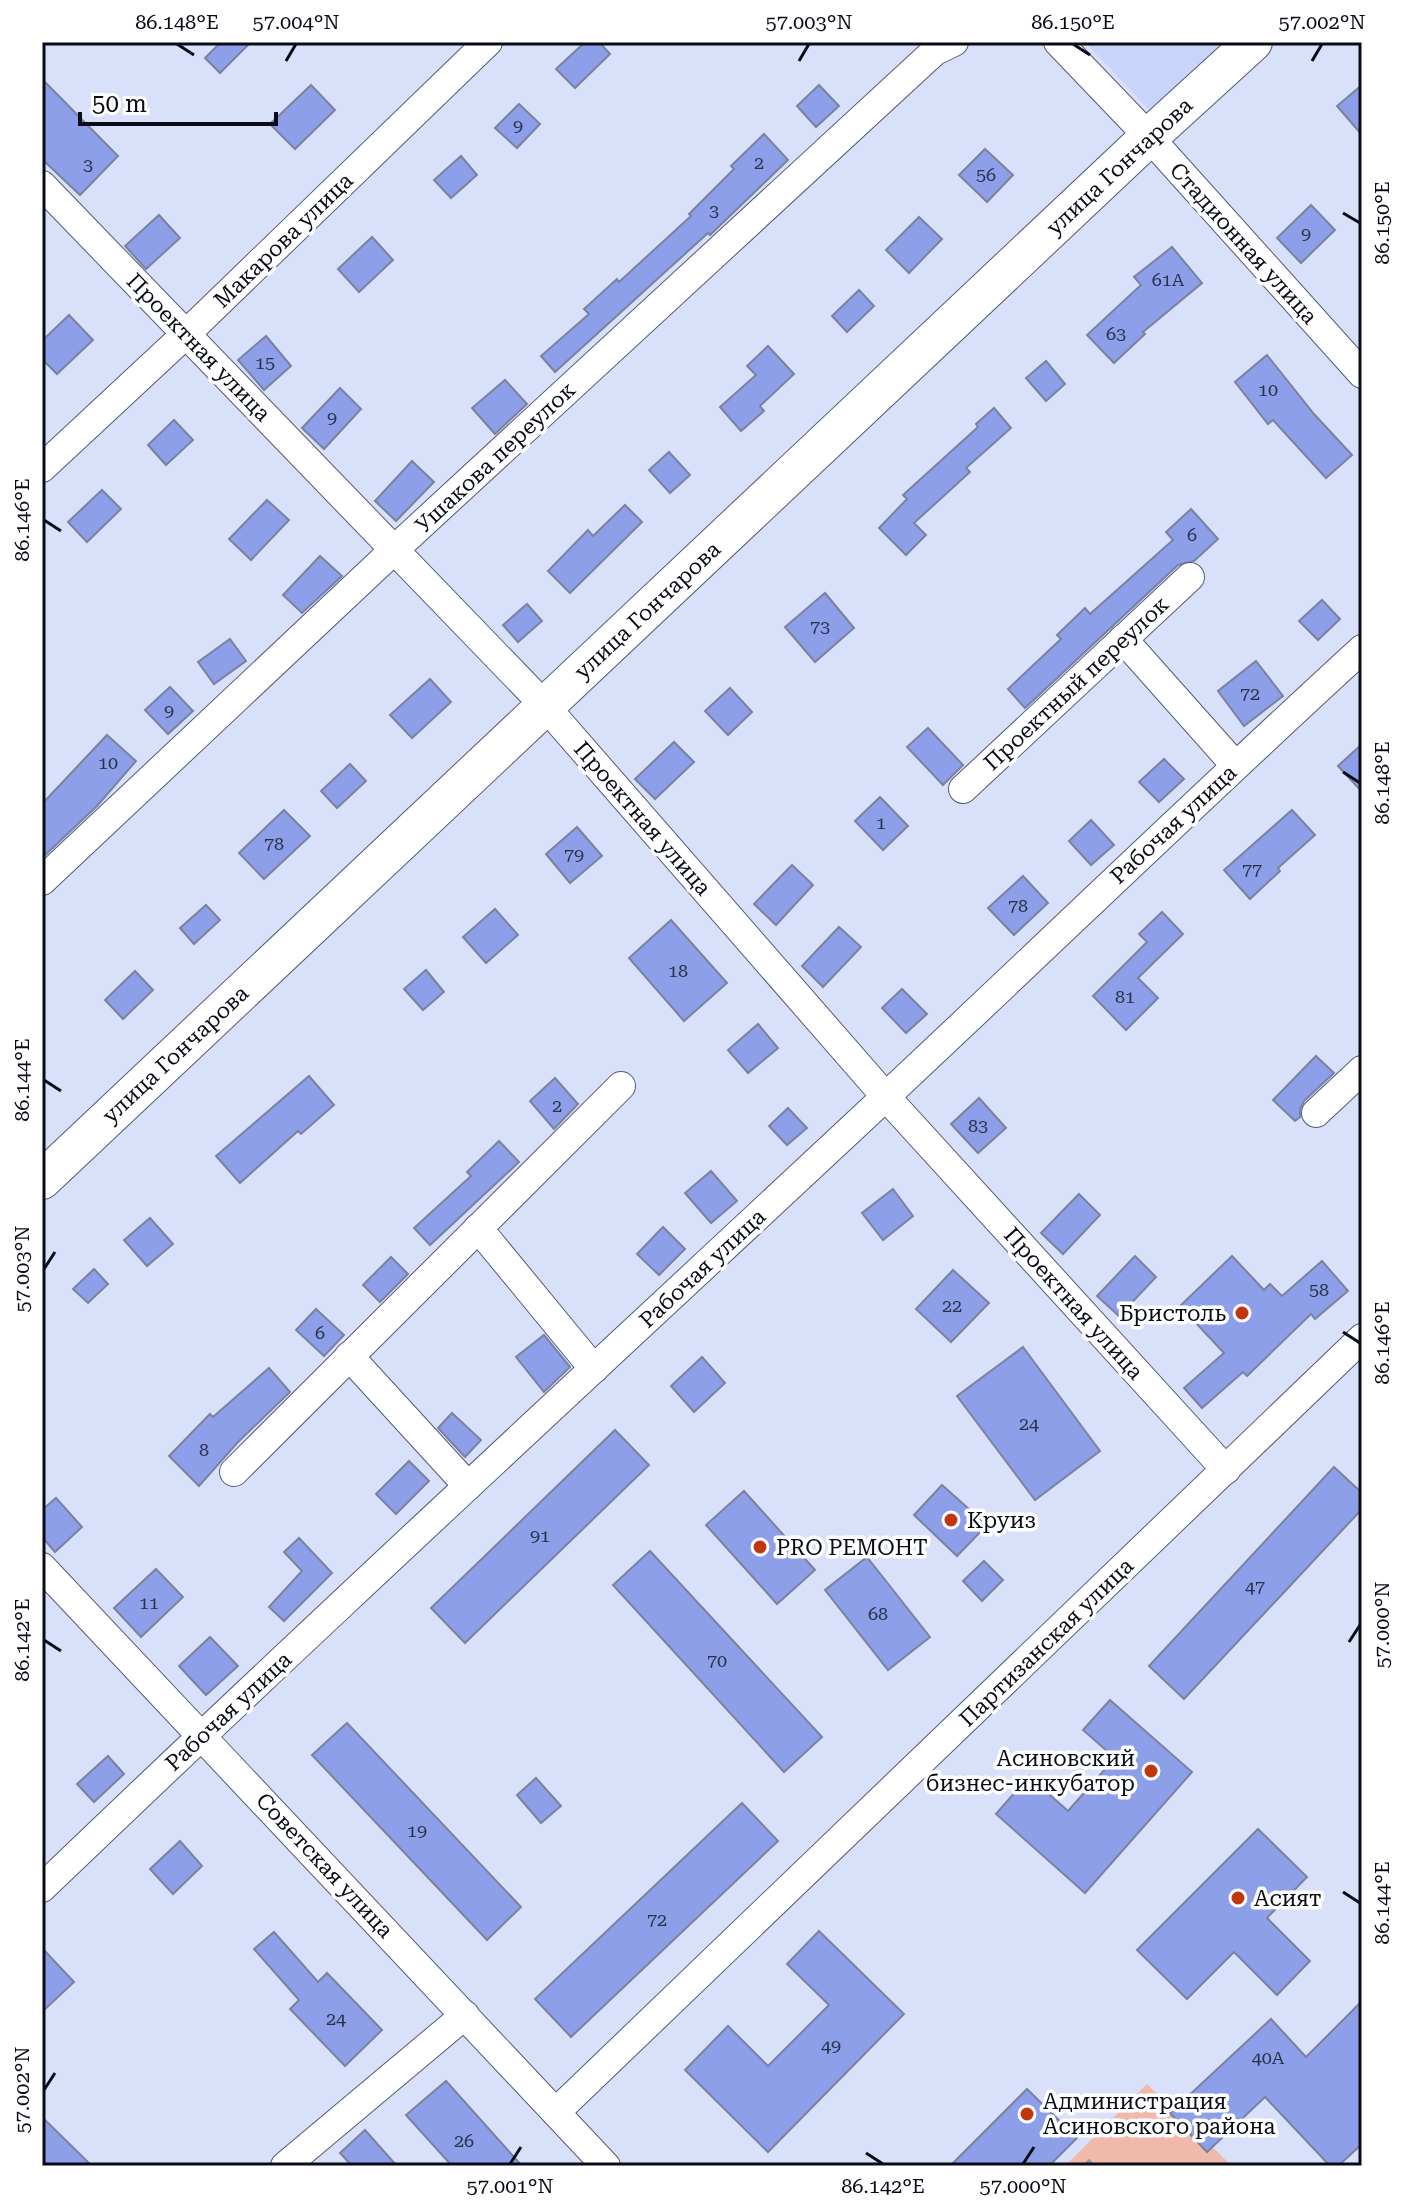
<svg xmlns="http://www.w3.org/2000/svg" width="1404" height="2208" font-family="'Roboto Serif',serif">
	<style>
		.built { fill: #c9d4fa }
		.green { fill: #f0baab }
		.building { fill: #8c9fe8; stroke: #7a829f; stroke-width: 2 }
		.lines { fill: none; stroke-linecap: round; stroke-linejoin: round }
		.street-casing { stroke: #535b76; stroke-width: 30 }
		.secondary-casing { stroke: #535b76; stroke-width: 40 }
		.path { stroke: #949aae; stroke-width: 5; stroke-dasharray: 8 4; stroke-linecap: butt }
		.street { stroke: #fff; stroke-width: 28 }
		.secondary { stroke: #fff; stroke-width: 38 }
		.ticks { fill: none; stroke: #090c16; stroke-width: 3 }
		.poi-dot { fill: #c0370b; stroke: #fff; stroke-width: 3 }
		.labels { text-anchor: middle; stroke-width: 7; stroke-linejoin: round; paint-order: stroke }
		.number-label { font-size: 18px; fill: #2a314a }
		.street-label { font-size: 22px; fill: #090c16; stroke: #fff }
		.poi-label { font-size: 22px; fill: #090c16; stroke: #fff; text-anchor: start }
		.neatline { fill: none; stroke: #090c16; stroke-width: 3 }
		.ticks-label { font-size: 20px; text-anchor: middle; fill: #090c16 }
	</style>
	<rect width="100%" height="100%" fill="#d9e1fa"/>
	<path class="built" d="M1085 42H1233L1153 114Z"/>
	<path class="green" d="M1147 2084 1232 2166H1065Z"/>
	<g class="building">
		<path d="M221 42H251L220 73 205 58Z"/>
		<path d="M585 42H599L610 54 575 88 556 69Z"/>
		<path d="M42 79 118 156 80 195 42 159Z"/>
		<path d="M311 85 335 110 295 149 270 124Z"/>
		<path d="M819 85 839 106 816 127 797 106Z"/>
		<path d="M1362 85V135L1337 106Z"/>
		<path d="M519 104 540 124 517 148 495 128Z"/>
		<path d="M764 134 788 160 710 235 708 233 555 372 541 356 589 314 584 309 617 279 619 282 691 216 689 214 734 169 731 166Z"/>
		<path d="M985 149 1013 175 987 202 959 175Z"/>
		<path d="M461 156 477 175 451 198 434 180Z"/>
		<path d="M1311 205 1335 230 1301 263 1277 238Z"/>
		<path d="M159 215 180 238 146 269 125 246Z"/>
		<path d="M919 217 942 239 909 273 886 250Z"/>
		<path d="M372 237 393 260 359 292 338 269Z"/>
		<path d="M1172 247 1202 283 1143 332 1145 334 1114 363 1087 335 1141 285 1134 277Z"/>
		<path d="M859 290 874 306 847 332 832 316Z"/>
		<path d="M69 315 93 340 57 374 42 359V341Z"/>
		<path d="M266 336 291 366 264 390 238 360Z"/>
		<path d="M768 346 794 374 760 406 764 411 741 431 720 407 756 375 747 366Z"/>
		<path d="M1267 355 1314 414 1352 455 1326 478 1273 420 1268 424 1235 382Z"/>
		<path d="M1046 361 1065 384 1046 401 1026 378Z"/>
		<path d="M505 380 527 404 495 434 472 408Z"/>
		<path d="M340 388 361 409 324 449 302 428Z"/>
		<path d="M994 408 1011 428 966 468 970 472 914 523 926 535 906 555 879 528 907 499 903 495 978 427 976 424Z"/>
		<path d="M174 420 193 440 166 465 148 445Z"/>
		<path d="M669 452 690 475 670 493 649 470Z"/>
		<path d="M412 461 434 482 396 521 375 501Z"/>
		<path d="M102 490 121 509 87 542 68 522Z"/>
		<path d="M267 500 289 520 251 560 229 539Z"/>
		<path d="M625 505 642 522 570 593 548 571 588 530 593 536Z"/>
		<path d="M1191 509 1218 539 1194 561 1178 565 1025 708 1008 689 1061 639 1057 635 1085 608 1090 614 1173 540 1166 532Z"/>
		<path d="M320 556 342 576 302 613 283 595Z"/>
		<path d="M825 593 854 628 815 662 785 627Z"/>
		<path d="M1322 600 1340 619 1318 640 1299 621Z"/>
		<path d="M527 604 542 621 518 642 503 625Z"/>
		<path d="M230 639 246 661 214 684 198 662Z"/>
		<path d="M1256 661 1283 696 1244 726 1218 691Z"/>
		<path d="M430 679 451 702 412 738 390 715Z"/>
		<path d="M170 687 193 711 168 734 145 710Z"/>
		<path d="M730 688 752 712 728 735 705 711Z"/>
		<path d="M928 728 963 765 943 785 907 747Z"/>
		<path d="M107 735 136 761 97 806 42 858V804Z"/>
		<path d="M674 742 694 762 655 799 635 779Z"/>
		<path d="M1362 744V792L1338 766Z"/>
		<path d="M1164 759 1184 779 1159 802 1139 782Z"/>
		<path d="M350 764 366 781 337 808 321 791Z"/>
		<path d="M880 797 908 826 883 850 855 821Z"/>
		<path d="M284 810 310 836 264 879 239 853Z"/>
		<path d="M1292 810 1315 835 1278 868 1280 871 1250 899 1224 870Z"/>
		<path d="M1091 820 1114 845 1091 865 1069 841Z"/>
		<path d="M577 827 602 856 570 883 546 854Z"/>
		<path d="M792 865 813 885 776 925 754 904Z"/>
		<path d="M1023 876 1048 903 1014 935 988 908Z"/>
		<path d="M206 905 220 920 194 944 180 928Z"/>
		<path d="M495 909 518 935 486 963 463 937Z"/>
		<path d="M1162 912 1183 934 1138 978 1158 998 1126 1030 1093 996 1147 942 1139 934Z"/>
		<path d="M671 920 727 983 684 1021 629 958Z"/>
		<path d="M839 927 861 947 823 987 802 966Z"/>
		<path d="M426 970 444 992 423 1010 404 989Z"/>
		<path d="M135 971 153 990 123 1019 105 1000Z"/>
		<path d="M902 989 927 1014 906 1033 882 1008Z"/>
		<path d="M758 1024 778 1048 748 1073 728 1050Z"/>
		<path d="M1316 1056 1334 1073 1304 1101 1300 1109V1117L1295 1121 1273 1100Z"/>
		<path d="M309 1076 334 1105 301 1134 298 1131 240 1183 216 1156Z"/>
		<path d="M555 1078 578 1104 554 1129 530 1101Z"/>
		<path d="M979 1098 1006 1128 978 1153 951 1124Z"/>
		<path d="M788 1108 807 1128 787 1145 769 1126Z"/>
		<path d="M499 1141 519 1162 430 1245 414 1228 471 1176 467 1172Z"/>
		<path d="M711 1171 737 1201 711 1223 685 1193Z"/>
		<path d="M893 1189 913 1216 883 1240 862 1213Z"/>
		<path d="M1079 1194 1100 1215 1063 1254 1041 1233Z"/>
		<path d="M150 1218 173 1244 147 1266 124 1240Z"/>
		<path d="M663 1227 685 1249 659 1275 637 1254Z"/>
		<path d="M1135 1256 1156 1277 1119 1316 1097 1296Z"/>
		<path d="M1232 1256 1264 1290 1270 1284 1282 1296 1322 1261 1348 1291 1315 1319 1311 1314 1247 1376 1243 1372 1202 1408 1184 1388 1224 1353 1180 1306Z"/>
		<path d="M391 1257 408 1274 380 1302 363 1285Z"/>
		<path d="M94 1269 108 1284 88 1303 73 1289Z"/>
		<path d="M953 1270 989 1303 951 1342 916 1309Z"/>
		<path d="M316 1309 344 1335 324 1356 296 1330Z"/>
		<path d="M544 1335 570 1367 544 1392 516 1357Z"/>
		<path d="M1023 1347 1100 1451 1035 1500 957 1396Z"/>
		<path d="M702 1357 725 1383 694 1412 671 1386Z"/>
		<path d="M269 1368 290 1392 238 1442 199 1486 169 1456 210 1414 213 1417Z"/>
		<path d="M452 1413 481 1440 465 1457 438 1428Z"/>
		<path d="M615 1430 649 1465 465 1643 431 1608Z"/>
		<path d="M409 1461 429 1481 396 1514 376 1494Z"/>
		<path d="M1334 1467 1362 1493V1509L1184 1699 1149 1666Z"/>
		<path d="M942 1485 987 1525 957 1556 914 1515Z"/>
		<path d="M744 1491 815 1570 777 1604 706 1525Z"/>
		<path d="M56 1498 82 1527 55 1552 42 1537V1510Z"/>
		<path d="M299 1538 332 1573 284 1621 269 1607 302 1571 284 1552Z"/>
		<path d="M650 1551 822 1737 784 1772 613 1585Z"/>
		<path d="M867 1557 930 1637 888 1670 825 1590Z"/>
		<path d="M984 1561 1003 1580 982 1601 963 1581Z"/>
		<path d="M156 1569 183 1597 141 1637 114 1608Z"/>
		<path d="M210 1637 238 1666 206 1695 179 1666Z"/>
		<path d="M1110 1700 1192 1772 1085 1893 996 1814 1029 1776 1068 1811 1115 1758 1083 1730Z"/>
		<path d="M347 1723 521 1907 487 1940 312 1755Z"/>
		<path d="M108 1756 124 1774 94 1802 77 1784Z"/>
		<path d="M536 1778 561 1806 541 1823 517 1795Z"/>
		<path d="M742 1803 778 1841 571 2037 535 1999Z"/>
		<path d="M1258 1829 1307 1877 1267 1918 1310 1961 1277 1995 1234 1952 1187 1999 1137 1950Z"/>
		<path d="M180 1841 202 1866 173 1894 150 1869Z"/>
		<path d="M819 1931 904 2014 768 2152 685 2070 728 2026 768 2066 829 2005 787 1964Z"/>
		<path d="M274 1932 318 1982 327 1973 382 2030 345 2066 290 2009 299 2000 254 1949Z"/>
		<path d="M42 1948 74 1982 42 2012Z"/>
		<path d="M1362 2001V2144L1338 2166H1330L1265 2097 1207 2152 1170 2113 1271 2019 1306 2057Z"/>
		<path d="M446 2081 522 2166H452L406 2115Z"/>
		<path d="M1027 2089 1077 2138 1049 2166H950Z"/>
		<path d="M42 2117 92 2166H42Z"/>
		<path d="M365 2130 397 2166H352L340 2153Z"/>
	</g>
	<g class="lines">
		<defs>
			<g id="street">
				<path d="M1058 42 1149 137 1362 374"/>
				<path d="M42 185 545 706 886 1097 1226 1470"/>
				<path d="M42 468 186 334 488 42"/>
				<path d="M1123 639 1235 765"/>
				<path d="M963 789 1190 577"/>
				<path d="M42 881 394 550 935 51 954 42"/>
				<path d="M1316 1113 1362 1070"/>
				<path d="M478 1228 594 1369"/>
				<path d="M349 1356 468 1486"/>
				<path d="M234 1472 621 1086"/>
				<path d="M42 1567 606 2166"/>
				<path d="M42 1888C313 1628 590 1373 865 1116 1031 961 1194 803 1362 649"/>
				<path d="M556 2112 1362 1338"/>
				<path d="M285 2166 465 2015"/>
			</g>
			<path id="secondary" d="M42 1180 1149 137 1253 42"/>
		</defs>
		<use href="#street" class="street-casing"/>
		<use href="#secondary" class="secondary-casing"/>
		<path class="path" d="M1085 2166 1093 2159"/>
		<use href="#street" class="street"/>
		<use href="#secondary" class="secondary"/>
	</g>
	<path class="ticks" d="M177 44 194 55M1073 44 1090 55M286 61 296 44M799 61 809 44M1312 61 1322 44M1343 213 1360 223M44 520 61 531M1343 772 1360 783M44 1080 61 1091M44 1269 55 1252M1343 1332 1360 1343M44 1640 61 1651M1349 1642 1360 1625M1343 1892 1360 1903M44 2090 55 2073M866 2153 883 2164M510 2164 521 2147M1023 2164 1034 2147"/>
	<g class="poi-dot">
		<circle cx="1242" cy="1313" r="8"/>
		<circle cx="951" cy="1520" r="8"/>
		<circle cx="760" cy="1547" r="8"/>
		<circle cx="1151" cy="1771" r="8"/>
		<circle cx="1238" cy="1898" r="8"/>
		<circle cx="1027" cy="2114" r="8"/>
	</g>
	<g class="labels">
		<g class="number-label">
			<text x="518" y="132">9</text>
			<text x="759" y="169">2</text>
			<text x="88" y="171">3</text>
			<text x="986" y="181">56</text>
			<text x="714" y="217">3</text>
			<text x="1306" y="240">9</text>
			<text x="1168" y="286">61А</text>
			<text x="1116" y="340">63</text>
			<text x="265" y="369">15</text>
			<text x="1268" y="396">10</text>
			<text x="332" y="424">9</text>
			<text x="1192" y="541">6</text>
			<text x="820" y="633">73</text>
			<text x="1250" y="700">72</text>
			<text x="169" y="717">9</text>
			<text x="108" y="769">10</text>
			<text x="881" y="829">1</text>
			<text x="274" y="850">78</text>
			<text x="574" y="861">79</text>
			<text x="1252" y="876">77</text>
			<text x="1018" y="912">78</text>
			<text x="678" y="977">18</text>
			<text x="1125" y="1003">81</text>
			<text x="557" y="1112">2</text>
			<text x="978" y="1132">83</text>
			<text x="1319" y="1296">58</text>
			<text x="952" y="1312">22</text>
			<text x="320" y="1339">6</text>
			<text x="1029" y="1430">24</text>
			<text x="204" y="1456">8</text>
			<text x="540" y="1542">91</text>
			<text x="1255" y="1593">47</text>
			<text x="149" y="1609">11</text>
			<text x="878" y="1620">68</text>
			<text x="717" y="1667">70</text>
			<text x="417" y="1837">19</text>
			<text x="657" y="1926">72</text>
			<text x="336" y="2025">24</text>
			<text x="831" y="2052">49</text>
			<text x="1268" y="2064">40А</text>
			<text x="464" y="2147">26</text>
		</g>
		<g class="street-label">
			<text transform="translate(1119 166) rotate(-43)" y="8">улица Гончарова</text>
			<text transform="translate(283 240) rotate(-44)" y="8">Макарова улица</text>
			<text transform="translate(1244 243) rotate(48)" y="8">Стадионная улица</text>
			<text transform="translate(199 347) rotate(46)" y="8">Проектная улица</text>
			<text transform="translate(495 457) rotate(-43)" y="8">Ушакова переулок</text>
			<text transform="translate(647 610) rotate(-43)" y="8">улица Гончарова</text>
			<text transform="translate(1076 683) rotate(-43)" y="8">Проектный переулок</text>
			<text transform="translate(643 818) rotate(49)" y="8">Проектная улица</text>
			<text transform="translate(1173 824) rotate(-43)" y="8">Рабочая улица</text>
			<text transform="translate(175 1054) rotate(-43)" y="8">улица Гончарова</text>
			<text transform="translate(702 1268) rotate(-43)" y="8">Рабочая улица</text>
			<text transform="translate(1074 1303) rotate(48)" y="8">Проектная улица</text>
			<text transform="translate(1046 1642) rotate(-44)" y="8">Партизанская улица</text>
			<text transform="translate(228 1711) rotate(-43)" y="8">Рабочая улица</text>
			<text transform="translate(325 1865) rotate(47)" y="8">Советская улица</text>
		</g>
		<g class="poi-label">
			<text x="1226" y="1321" text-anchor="end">Бристоль</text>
			<text x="967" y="1528">Круиз</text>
			<text x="776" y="1555">PRO РЕМОНТ</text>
			<text x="1135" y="1766" text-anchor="end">Асиновский<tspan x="1135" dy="25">бизнес-инкубатор</tspan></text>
			<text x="1254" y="1906">Асият</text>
			<text x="1043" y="2109">Администрация<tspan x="1043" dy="25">Асиновского района</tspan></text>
		</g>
	</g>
	<rect width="1404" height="2208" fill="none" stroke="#ffffff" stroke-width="88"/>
	<path d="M80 112v12h196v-12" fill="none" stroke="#090c16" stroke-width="4"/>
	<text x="92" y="112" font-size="24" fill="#090c16" stroke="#ffffff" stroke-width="6" paint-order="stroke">50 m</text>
	<rect x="44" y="44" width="1316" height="2120" class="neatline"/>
	<g class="ticks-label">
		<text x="177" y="29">86.148°E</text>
		<text x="296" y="29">57.004°N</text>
		<text x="809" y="29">57.003°N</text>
		<text x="1073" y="29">86.150°E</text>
		<text x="1322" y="29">57.002°N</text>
		<text transform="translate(1382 223) rotate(-90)" y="7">86.150°E</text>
		<text transform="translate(22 520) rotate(-90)" y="7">86.146°E</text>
		<text transform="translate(1382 783) rotate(-90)" y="7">86.148°E</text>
		<text transform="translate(22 1080) rotate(-90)" y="7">86.144°E</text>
		<text transform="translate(22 1269) rotate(-90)" y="7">57.003°N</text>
		<text transform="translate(1382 1343) rotate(-90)" y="7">86.146°E</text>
		<text transform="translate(1382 1625) rotate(-90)" y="7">57.000°N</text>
		<text transform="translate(22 1640) rotate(-90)" y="7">86.142°E</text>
		<text transform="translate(1382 1903) rotate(-90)" y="7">86.144°E</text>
		<text transform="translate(22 2090) rotate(-90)" y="7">57.002°N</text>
		<text x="510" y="2193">57.001°N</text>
		<text x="883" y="2193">86.142°E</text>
		<text x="1023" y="2193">57.000°N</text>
	</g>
</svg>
